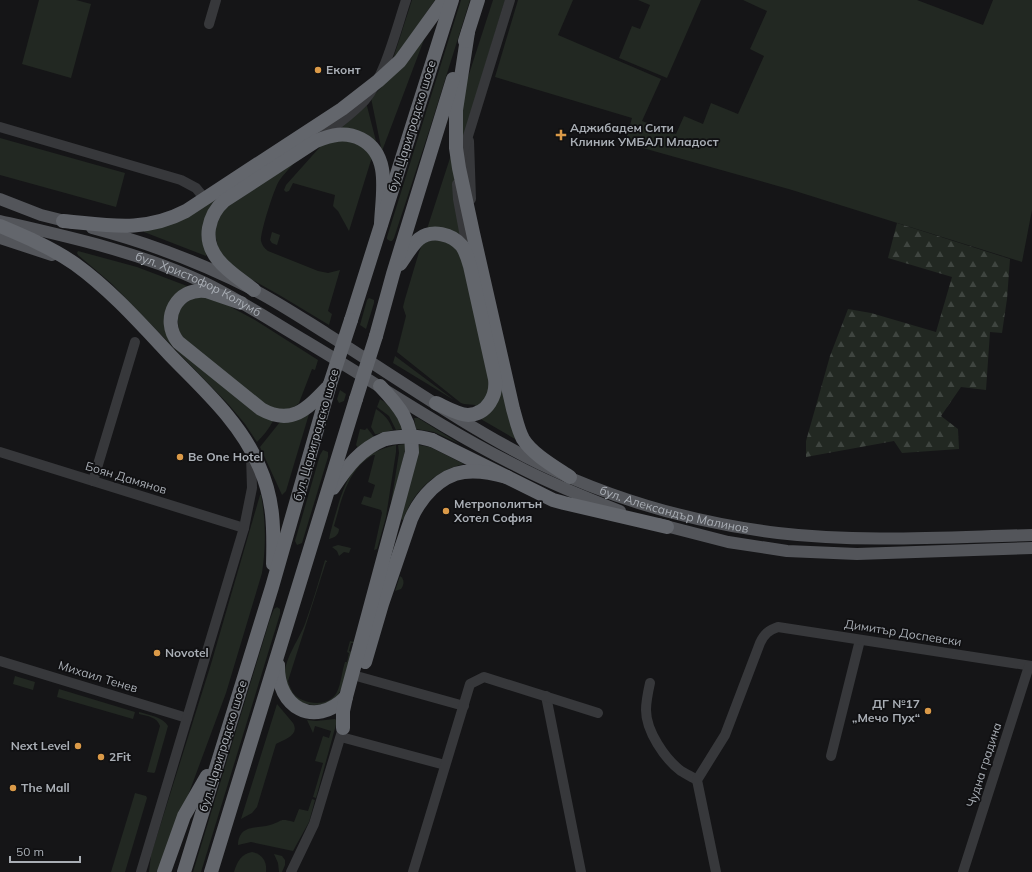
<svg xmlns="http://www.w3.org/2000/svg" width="1032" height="872" font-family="Mulish,sans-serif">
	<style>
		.grass { fill: #222822 }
		.forest { fill: url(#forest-firs) }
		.park { fill: url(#park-crowns) }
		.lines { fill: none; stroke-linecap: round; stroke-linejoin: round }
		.minor { stroke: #37383b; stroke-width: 10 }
		.major { stroke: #53555a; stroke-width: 12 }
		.highway { stroke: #63666c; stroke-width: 14 }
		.highway-bridge { stroke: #63666c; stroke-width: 14 }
		.poi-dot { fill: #db9a48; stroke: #101012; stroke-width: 1.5 }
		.labels { text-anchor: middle; stroke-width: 3.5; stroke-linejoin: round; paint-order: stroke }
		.poi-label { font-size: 12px; font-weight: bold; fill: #a9aeb5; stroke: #101012; text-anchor: start }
		.street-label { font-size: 12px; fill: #a9aeb5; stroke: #101012 }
	</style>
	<defs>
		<pattern id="forest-firs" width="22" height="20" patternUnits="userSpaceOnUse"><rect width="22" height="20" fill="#222822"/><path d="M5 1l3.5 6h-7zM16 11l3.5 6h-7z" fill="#3f4540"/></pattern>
		<pattern id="park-crowns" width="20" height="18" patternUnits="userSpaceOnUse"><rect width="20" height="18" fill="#222822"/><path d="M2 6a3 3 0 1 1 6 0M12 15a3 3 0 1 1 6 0" fill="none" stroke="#3f4540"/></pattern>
	</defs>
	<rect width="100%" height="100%" fill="#151517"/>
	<g class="grass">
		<path d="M39 0H76L91 4 71 78 22 64Z"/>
		<path d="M412 0H435L392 62Z"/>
		<path d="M461 0H470L430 128 394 238 392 241H390L387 239V237Z"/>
		<path d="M493 0H505L461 145 459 105Z"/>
		<path d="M518 0H573L558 35 661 79 642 121 676 134 684 116 703 124 711 103 738 114 764 56 750 49 767 11 743 0H917L983 25 993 0H1032V210L1022 262 792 190 625 143 632 118 495 77Z"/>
		<path d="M638 0H701L667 78 619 58 632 26 640 29 650 5Z"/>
		<path d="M425 37 382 151 380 150 381 147 371 98 397 71Z"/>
		<path d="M367 105V106L377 145 339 130Z"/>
		<path d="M0 138 125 173 116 207 0 175Z"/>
		<path d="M340 139 362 145 372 157 349 231 338 211 333 206 335 195 293 183 289 191 286 192 284 190 286 185 320 147 326 143Z"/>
		<path d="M451 155 455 170 454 181 462 236 427 229Z"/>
		<path d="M295 162C290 168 283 175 279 181 274 189 260 233 261 241 262 245 264 248 268 251L318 271 328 273 340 270 328 311 332 314 329 325 281 296 242 274 220 255 214 231 223 210Z"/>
		<path d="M216 198 206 256 144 232V231Z"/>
		<path d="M463 207 516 438 515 439 479 418 497 402Z"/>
		<path d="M438 239 453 245 462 256 491 386 488 397 476 408 475 405 464 404 461 403 397 352 406 316 403 307 405 299 419 252 423 243Z"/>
		<path d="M78 251 137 267 187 286 165 324 273 421C269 429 263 436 257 442L245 424 229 405 112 284 78 255 77 253Z"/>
		<path d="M197 296 216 299 255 320 318 360 315 370 312 369 299 403C291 411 282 409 271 409L180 336C176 313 175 308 197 296Z"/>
		<path d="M369 298 374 300V303L366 329 360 325 367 300Z"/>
		<path d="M395 356 454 400 393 363Z"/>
		<path d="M340 390 346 394 344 401 339 403 337 399Z"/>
		<path d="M380 399C392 406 397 417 403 429L396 430 389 416 377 407Z"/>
		<path d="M376 409C385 415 389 420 393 430L377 434H375L371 427Z"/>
		<path d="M309 414 286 491 282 495 260 447 280 422Z"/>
		<path d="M414 418H418L460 444 434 432 416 429Z"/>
		<path d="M367 428 374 437 358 448 356 445 360 429 365 430Z"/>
		<path d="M405 444V451L390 510 399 453 398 445Z"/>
		<path d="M396 445V452L386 517 377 549 374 550 382 513 381 510 361 504 364 496 371 498 375 485 368 482 375 455H373C347 470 342 499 334 526L339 529C339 535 334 538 329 539 331 529 334 519 337 509 347 475 358 453 396 445Z"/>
		<path d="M419 445 430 447 464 464C434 471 413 492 403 520L400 519Z"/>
		<path d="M323 450 328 452V457L302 543 297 545 295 541 320 455Z"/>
		<path d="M260 495H261C266 522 266 547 262 573L226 693 166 855 159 872H149L151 855 211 664Z"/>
		<path d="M338 545 351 548 349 553 344 552 339 556 337 551 332 547Z"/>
		<path d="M325 560 327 561V562H326L288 681C289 685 291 689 293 693 303 705 329 708 337 692 341 684 342 671 345 662H347L349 653 347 652 350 641 354 642V643H351L349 651 352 652C348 664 346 683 339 693 328 710 298 709 289 690 287 686 286 679 285 675 284 658 301 637 306 621 313 601 319 581 325 560Z"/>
		<path d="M400 576C405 579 404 585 401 589L395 591Z"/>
		<path d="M277 607 280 609V614L201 872H193L270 619 274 609Z"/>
		<path d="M15 676 35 682 33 690 13 684Z"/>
		<path d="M59 689 135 712 133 719 57 697Z"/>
		<path d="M277 704 293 723C300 735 285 739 276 744L257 807 252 813 241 819Z"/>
		<path d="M139 712C149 715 163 717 168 726L155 772 154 773 147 772 160 726C157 717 148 716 139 714Z"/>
		<path d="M335 719 337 721 316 798 313 797 323 763 315 761 323 736 329 738 331 731 315 726 313 733 307 720 316 721Z"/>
		<path d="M135 793 146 796 147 798 125 872H111Z"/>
		<path d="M312 799 315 800 309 822 293 851 251 842 238 845C239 824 257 829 270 825 284 821 278 818 294 822L299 809 308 811Z"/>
		<path d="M252 852C263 854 267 862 266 872H234C237 862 241 854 252 852Z"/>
		<path d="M274 854 282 856 285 860V865L282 872H279L278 863Z"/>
	</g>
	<path class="forest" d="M897 223 1010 259 1007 299 1002 333 990 332 986 390 961 387 941 416 958 429 959 449 902 453 894 441 806 457V441L830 356 848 309 871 313 936 332 952 277 888 258Z"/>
	<path class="park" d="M272 232 280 235 277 245 272 243 270 240Z"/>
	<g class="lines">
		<g class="minor">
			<path d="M209 24 216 0"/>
			<path d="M0 127 181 180 196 188 205 199"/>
			<path d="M322 136C337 125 352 114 365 100 385 76 396 30 406 0"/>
			<path d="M469 141 471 199"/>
			<path d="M460 162 510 0"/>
			<path d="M457 184 458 199 468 253"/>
			<path d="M0 452 244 528"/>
			<path d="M93 481 135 342"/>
			<path d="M0 661 187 718"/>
			<path d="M360 677 464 706"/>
			<path d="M650 683C648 692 646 701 646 710 646 731 665 759 681 771 686 774 692 777 697 780"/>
			<path d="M546 696 581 872"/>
			<path d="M341 737 445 765"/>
			<path d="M831 756 860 640"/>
			<path d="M141 872 244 528 252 488 251 455"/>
			<path d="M291 872 314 824 343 728"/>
			<path d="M413 872 470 684 484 677 598 713"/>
			<path d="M716 872 697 780 725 735 760 643C764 634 769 630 778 627L1032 666"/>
			<path d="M963 872 1029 666"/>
		</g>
		<g class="major">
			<path d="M0 199 41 215 73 223"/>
			<path id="s1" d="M0 221C70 237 139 252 205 283 240 300 273 322 307 342 376 383 443 429 515 465 549 483 584 497 620 511"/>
			<path id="s2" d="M92 228C149 243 202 263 254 290 279 303 303 319 327 334 397 378 466 427 540 464 614 500 697 523 778 533 862 543 948 537 1032 535"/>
			<path d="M0 238 52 255"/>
			<path d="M658 524 728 542 787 551 857 554 1032 548"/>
		</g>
		<g class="highway">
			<path d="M468 32 456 110V148L459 168 473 233 513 409C516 419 518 430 523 439 532 454 555 467 570 477"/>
			<path d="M465 41 478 0"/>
			<path d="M63 221C108 225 144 233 186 211L342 109 378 81 400 61 444 0"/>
			<path d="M0 226C26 237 52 248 75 264 111 290 141 324 171 356 204 390 240 422 259 466 274 499 274 529 273 564"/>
			<path d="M400 264C406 256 411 246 419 239 432 229 452 234 462 246 466 252 468 259 470 266L495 379C497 395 488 414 468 415 458 415 445 407 436 403"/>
			<path d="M254 290C234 274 204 258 209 228 211 217 216 208 224 201L316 141C331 135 345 131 361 139 392 155 382 195 381 224"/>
			<path d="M241 303 206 291C177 287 160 319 178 342L261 409C291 426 307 409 327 388"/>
			<path d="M351 320 452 0"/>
			<path d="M376 336 393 274 453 79"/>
			<path d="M432 440 553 500 564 503 667 527"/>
			<path d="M333 488C347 467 360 449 385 439"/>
			<path d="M365 662 382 604 411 519C420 498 440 475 464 472 478 470 493 473 507 477"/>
			<path d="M278 665C277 707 314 729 346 697"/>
			<path d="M343 728V711L346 697 412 452C412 421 400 407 380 386"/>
			<path d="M164 872 184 816 207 776"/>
			<path d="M184 872 272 587 330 384"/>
			<path d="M211 872 356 399"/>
		</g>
		<g class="highway-bridge">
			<path d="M330 384 351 320"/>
			<path d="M356 399 376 336"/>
			<path d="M385 439C402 436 416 435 432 440"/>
		</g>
	</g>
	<g class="poi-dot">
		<circle cx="318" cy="70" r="4"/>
		<path d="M559 129h4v4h4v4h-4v4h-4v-4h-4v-4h4z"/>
		<circle cx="180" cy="457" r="4"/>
		<circle cx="446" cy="511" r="4"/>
		<circle cx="157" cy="653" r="4"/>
		<circle cx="928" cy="711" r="4"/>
		<circle cx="78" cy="746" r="4"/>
		<circle cx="101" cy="757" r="4"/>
		<circle cx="13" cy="788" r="4"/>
	</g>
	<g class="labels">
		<g class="poi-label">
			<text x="326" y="74">Еконт</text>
			<text x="570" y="132">Аджибадем Сити<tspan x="570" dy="14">Клиник УМБАЛ Младост</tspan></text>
			<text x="188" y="461">Be One Hotel</text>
			<text x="454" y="508">Метрополитън<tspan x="454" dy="14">Хотел София</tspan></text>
			<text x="165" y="657">Novotel</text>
			<text x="920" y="708" text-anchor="end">ДГ №17<tspan x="920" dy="14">„Мечо Пух“</tspan></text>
			<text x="70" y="750" text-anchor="end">Next Level</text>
			<text x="109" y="761">2Fit</text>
			<text x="21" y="792">The Mall</text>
		</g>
		<g class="street-label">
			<text transform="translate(412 126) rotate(-73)" y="4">бул. Цариградско шосе</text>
			<text dy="4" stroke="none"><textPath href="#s1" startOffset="209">бул. Христофор Колумб</textPath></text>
			<text transform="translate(316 435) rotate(-74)" y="4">бул. Цариградско шосе</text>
			<text transform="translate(126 478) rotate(17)" y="4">Боян Дамянов</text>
			<text dy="4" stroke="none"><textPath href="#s2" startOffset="651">бул. Александър Малинов</textPath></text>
			<text transform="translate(903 633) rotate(9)" y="4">Димитър Доспевски</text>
			<text transform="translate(98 677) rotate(17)" y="4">Михаил Тенев</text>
			<text transform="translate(223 746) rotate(-73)" y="4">бул. Цариградско шосе</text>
			<text transform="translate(984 765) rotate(-72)" y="4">Чудна градина</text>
		</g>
	</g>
	<path d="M10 856v6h70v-6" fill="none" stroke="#a9aeb5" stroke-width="2"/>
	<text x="16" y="856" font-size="12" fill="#a9aeb5" stroke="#101012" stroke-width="3" paint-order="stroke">50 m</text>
</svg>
